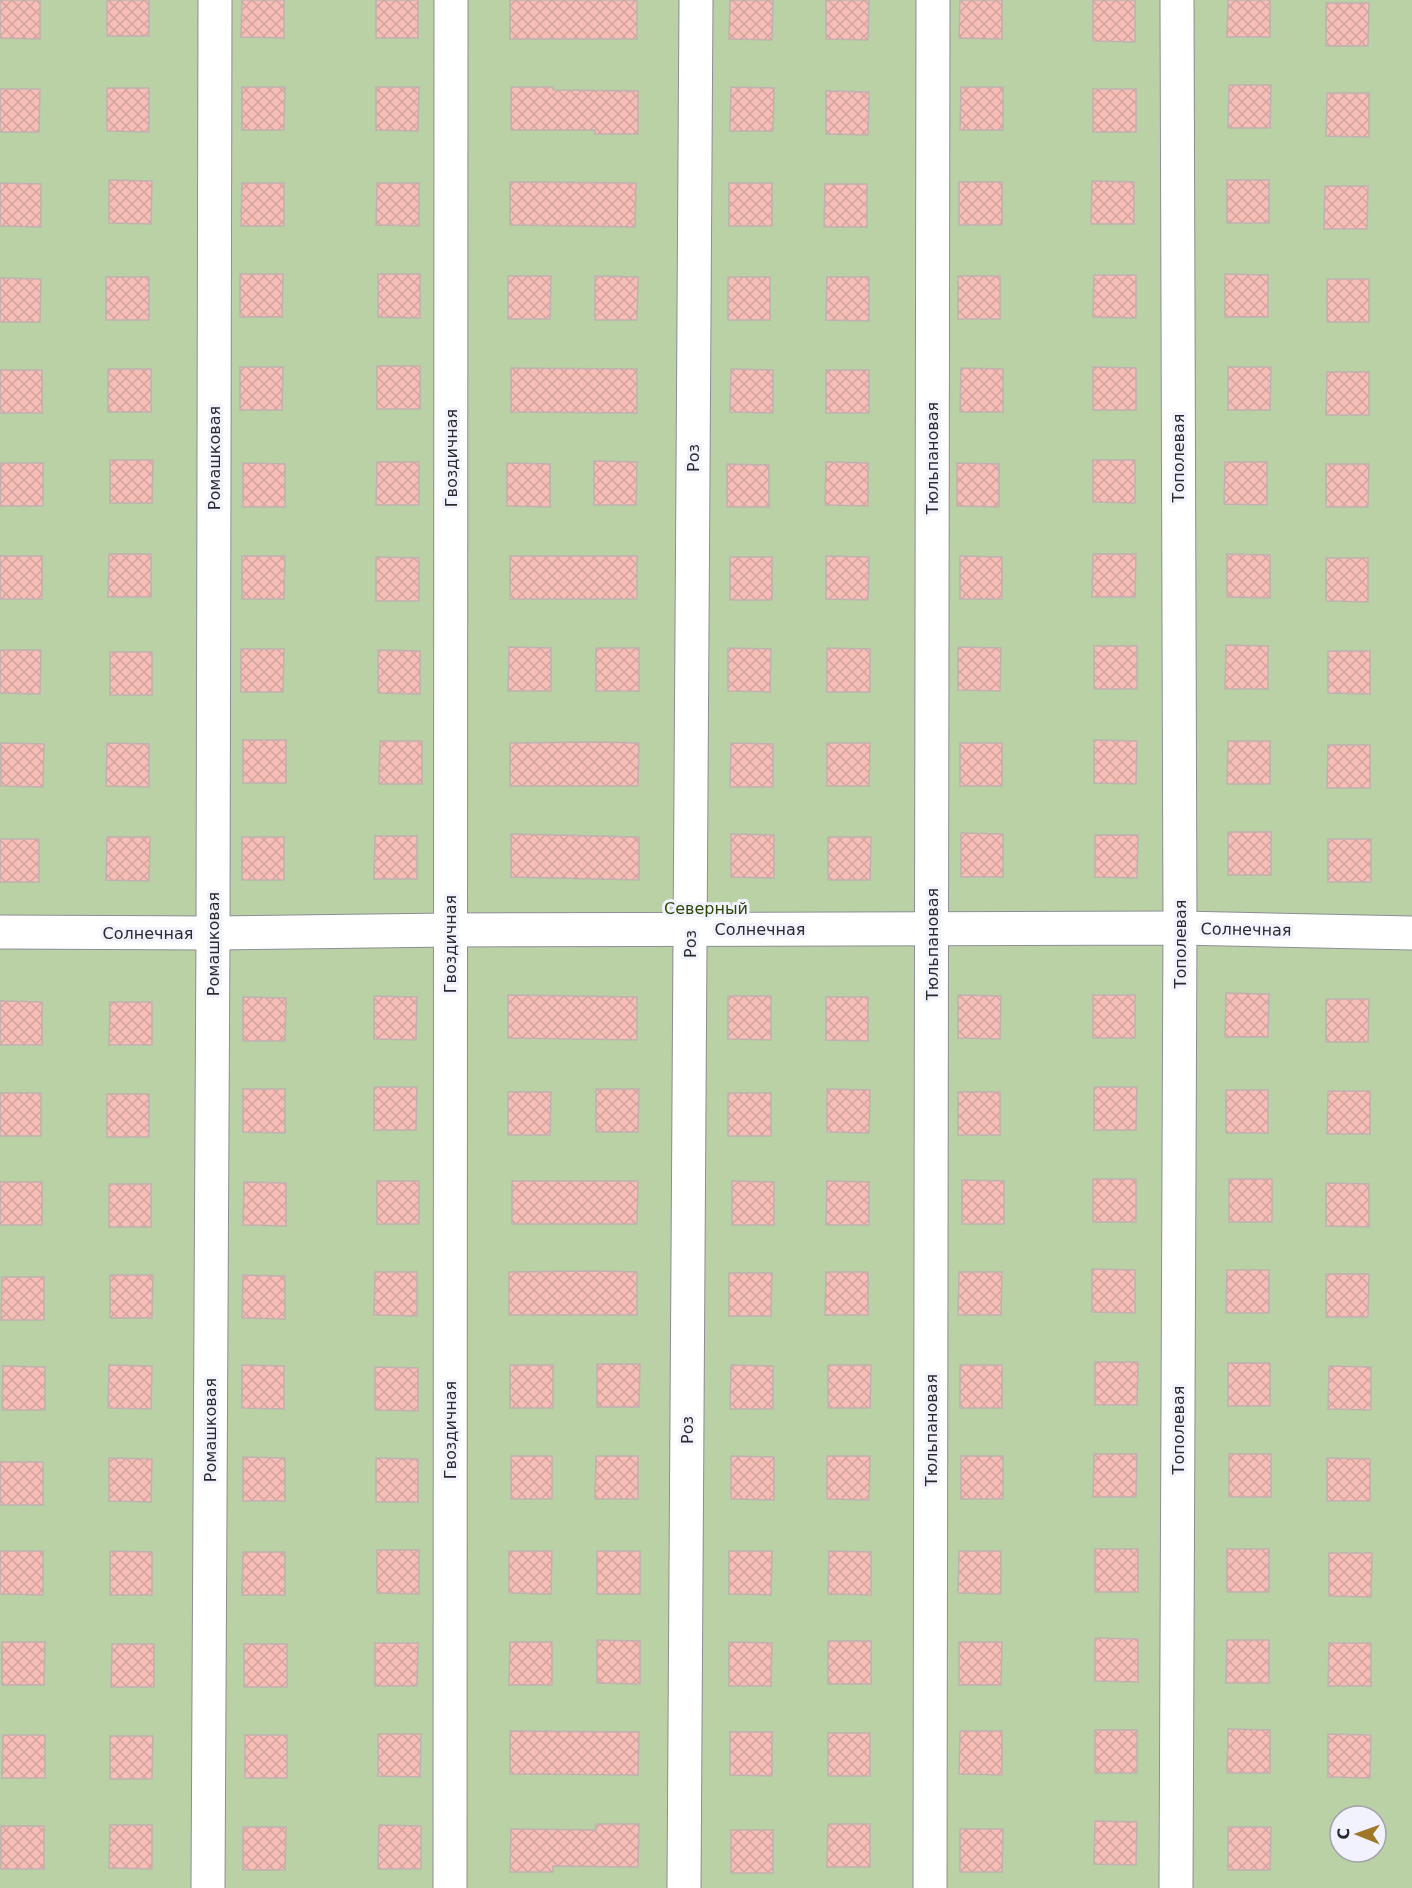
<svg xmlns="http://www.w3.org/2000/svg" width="1412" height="1888" font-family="'DejaVu Sans',sans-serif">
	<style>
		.garden { fill: #bad1a5; fill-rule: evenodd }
		.building { fill: url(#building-cross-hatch); stroke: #bfb2b0; stroke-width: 1.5 }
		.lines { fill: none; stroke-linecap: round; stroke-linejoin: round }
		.minor-casing { stroke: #8c8d97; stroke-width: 35 }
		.minor { stroke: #fff; stroke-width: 33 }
		.labels { text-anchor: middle; stroke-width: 6; stroke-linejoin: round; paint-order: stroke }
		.street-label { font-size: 16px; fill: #2b2b2f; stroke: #f1f2fd }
		.park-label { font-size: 16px; fill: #2d4905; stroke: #f1f2fd }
	</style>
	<defs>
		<pattern id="building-cross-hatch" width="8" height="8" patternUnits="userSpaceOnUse" patternTransform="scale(1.5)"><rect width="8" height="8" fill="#f6beb6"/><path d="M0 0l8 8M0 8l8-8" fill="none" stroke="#d3a39d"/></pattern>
	</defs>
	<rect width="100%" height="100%" fill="#f1f2fd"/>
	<path class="garden" d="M0 0H1412V1888H0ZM1340 1816H1376V1852H1340Z"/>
	<g class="building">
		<path d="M0 0H40V39L0 38Z"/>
		<rect x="107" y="0" width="42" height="36"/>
		<path d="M242 0H284V38L241 37Z"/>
		<rect x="376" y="0" width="42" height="38"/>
		<rect x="510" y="0" width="127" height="39"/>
		<path d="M730 0H773L772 40 729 39Z"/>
		<path d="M826 0H869L868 40 826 39Z"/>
		<path d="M960 0H1002V39L959 38Z"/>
		<path d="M1093 0H1135V42L1093 41Z"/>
		<path d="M1228 0H1270V37H1227Z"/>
		<path d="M1326 3H1369L1368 46H1326Z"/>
		<path d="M1229 85H1271L1270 128H1228Z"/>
		<path d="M242 87H285L284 130H242Z"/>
		<path d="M376 87H419L418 131 376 130Z"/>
		<path d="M511 87H553V90L638 91V134H595V130H511Z"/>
		<path d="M731 87 774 88 773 131H730Z"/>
		<path d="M961 87H1003V130H960Z"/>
		<path d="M107 88H149V132L107 131Z"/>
		<path d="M0 89H40L39 132H0Z"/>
		<rect x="1093" y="89" width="43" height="43"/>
		<path d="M826 91 869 92 868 135 826 134Z"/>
		<path d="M1327 93H1369V137L1326 136Z"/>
		<path d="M109 180 152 181 151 224 109 223Z"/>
		<rect x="1227" y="180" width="42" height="43"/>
		<path d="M1092 181 1134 182V224H1091Z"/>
		<path d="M510 182 636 183 635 227 510 225Z"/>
		<rect x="959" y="182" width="43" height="43"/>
		<path d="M0 183 41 184V227L0 226Z"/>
		<path d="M242 183H284V226H241Z"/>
		<path d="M377 183H419V226L376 225Z"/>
		<rect x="729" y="183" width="43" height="43"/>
		<path d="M825 184H867V227H824Z"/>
		<path d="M1325 186H1368L1367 229H1324Z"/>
		<path d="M240 274H283L282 317H240Z"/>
		<path d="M378 274H420V318L378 317Z"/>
		<path d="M1225 274 1268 275V317H1225Z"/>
		<path d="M1094 275H1136V318L1093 317Z"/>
		<path d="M508 276H551L550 319H508Z"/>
		<path d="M595 276 638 277 637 320H595Z"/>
		<rect x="958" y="276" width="42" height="43"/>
		<rect x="106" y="277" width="43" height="43"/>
		<rect x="728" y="277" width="42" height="43"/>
		<path d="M827 277H869V321L826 320Z"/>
		<path d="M0 278 41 279 40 322H0Z"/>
		<rect x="1327" y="279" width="42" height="43"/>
		<rect x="377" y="366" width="43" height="43"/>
		<path d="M240 367H283L282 410H240Z"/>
		<path d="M1093 367 1136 368V410H1093Z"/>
		<path d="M1228 367H1271L1270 410H1228Z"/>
		<path d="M511 368 637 369V413L511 412Z"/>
		<path d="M961 368 1003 369V412H960Z"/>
		<rect x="108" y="369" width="43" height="43"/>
		<path d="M731 369 773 370V413L730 412Z"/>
		<rect x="0" y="370" width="42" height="43"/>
		<rect x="826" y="370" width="43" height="43"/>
		<path d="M1327 372H1369V415H1326Z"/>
		<path d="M110 460H153L152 503H110Z"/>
		<path d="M1093 460H1135V503L1093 502Z"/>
		<path d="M594 461 637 462 636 505H594Z"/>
		<path d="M377 462H419V505H376Z"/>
		<path d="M826 462 868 463V506L825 505Z"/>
		<path d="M1225 462H1267V505L1224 504Z"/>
		<path d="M1 463H43V506H0Z"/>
		<path d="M243 463 285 464V507H243Z"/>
		<path d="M507 463 550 464V507L507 506Z"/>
		<path d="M957 463 999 464V507L957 506Z"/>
		<path d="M727 464 769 465V507H727Z"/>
		<path d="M1326 464H1369L1368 507H1326Z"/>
		<path d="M109 554H151V597H108Z"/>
		<path d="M1093 554H1136L1135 597H1092Z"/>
		<path d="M1227 554 1270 555V598L1227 597Z"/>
		<rect x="0" y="556" width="42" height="43"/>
		<path d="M242 556H285L284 599H242Z"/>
		<rect x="510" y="556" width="127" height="43"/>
		<path d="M826 556 869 557 868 600 826 599Z"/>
		<path d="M960 556 1002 557V599H960Z"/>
		<path d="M376 557 419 558V601H376Z"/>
		<rect x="730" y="557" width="42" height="43"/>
		<path d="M1326 558H1368V602L1326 601Z"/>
		<path d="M1226 645 1268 646V689H1225Z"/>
		<rect x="1094" y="646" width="43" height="43"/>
		<path d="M509 647 551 648V691H508Z"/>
		<path d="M958 647 1001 648 1000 691 958 690Z"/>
		<rect x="596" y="648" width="43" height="43"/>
		<path d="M728 648 771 649 770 692 728 691Z"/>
		<path d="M827 648 870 649V692H827Z"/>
		<path d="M241 649H284L283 692H241Z"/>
		<path d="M0 650H41L40 694 0 693Z"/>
		<path d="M378 650 420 651V694L378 693Z"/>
		<path d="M1328 651H1370V694L1328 693Z"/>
		<rect x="110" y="652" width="42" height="43"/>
		<rect x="243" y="740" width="43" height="43"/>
		<path d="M1094 740 1137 741 1136 784 1094 783Z"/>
		<path d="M380 741H422V784H379Z"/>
		<path d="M1228 741H1270V784H1227Z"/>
		<path d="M596 742 639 743 638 786H510V743Z"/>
		<path d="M1 743 44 744 43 787 1 786Z"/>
		<path d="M107 743 149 744V787L106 786Z"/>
		<path d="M731 743 773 744V787H730Z"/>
		<path d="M827 743H870L869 786H827Z"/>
		<rect x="960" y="743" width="42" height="43"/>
		<path d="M1328 745H1370V788H1327Z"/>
		<rect x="1228" y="832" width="43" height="43"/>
		<path d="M961 833 1003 834V877H961Z"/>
		<path d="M511 834 639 837V880L511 877Z"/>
		<path d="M731 834 774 835V878L731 877Z"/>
		<path d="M1095 835H1138L1137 878 1095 877Z"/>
		<path d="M375 836H417V879H374Z"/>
		<path d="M107 837H150L149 881 106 880Z"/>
		<rect x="242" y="837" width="42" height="43"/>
		<path d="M828 837H871L870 880H828Z"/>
		<rect x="0" y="839" width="39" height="43"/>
		<rect x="1328" y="839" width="43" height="43"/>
		<path d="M1226 993 1269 994 1268 1037H1225Z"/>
		<path d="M508 995 637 997V1040L508 1038Z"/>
		<path d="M958 995 1001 996 1000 1039 958 1038Z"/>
		<rect x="1093" y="995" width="42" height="43"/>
		<path d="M374 996 417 997 416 1040 374 1039Z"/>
		<path d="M728 996H771V1040L728 1039Z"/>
		<path d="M243 997 286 998 285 1041H243Z"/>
		<path d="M826 997H868V1041L826 1040Z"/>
		<path d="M1326 999H1369L1368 1042H1326Z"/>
		<path d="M0 1001 42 1002V1045H0Z"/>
		<path d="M110 1002H152V1045H109Z"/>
		<path d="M374 1087H417L416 1130H374Z"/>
		<path d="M1094 1087H1137L1136 1130H1094Z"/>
		<path d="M243 1089H285V1133L243 1132Z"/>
		<path d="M596 1089H639L638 1132H596Z"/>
		<path d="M827 1089 870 1090 869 1133 827 1132Z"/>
		<rect x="1226" y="1090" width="42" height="43"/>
		<path d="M1328 1091H1370V1134H1327Z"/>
		<path d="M508 1092H551L550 1135H508Z"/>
		<rect x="958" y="1092" width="42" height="43"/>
		<rect x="0" y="1093" width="41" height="43"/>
		<rect x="728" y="1093" width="43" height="43"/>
		<rect x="107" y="1094" width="42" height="43"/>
		<rect x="1093" y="1179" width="43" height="43"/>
		<rect x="1229" y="1179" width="43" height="43"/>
		<path d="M962 1180 1004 1181V1224H962Z"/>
		<rect x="377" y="1181" width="42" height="43"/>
		<path d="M512 1181H638L637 1224H512Z"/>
		<path d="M732 1181 774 1182V1225H732Z"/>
		<path d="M827 1181 869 1182V1225H826Z"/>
		<rect x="0" y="1182" width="42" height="43"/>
		<path d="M244 1182 286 1183V1226L243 1225Z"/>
		<path d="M1326 1183 1369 1184V1227L1326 1226Z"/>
		<rect x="109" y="1184" width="42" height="43"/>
		<path d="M1092 1269 1135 1270V1313L1092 1312Z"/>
		<path d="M1227 1270H1269V1313H1226Z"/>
		<path d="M594 1271 637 1272V1315H509V1272Z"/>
		<path d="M375 1272H417V1316L374 1315Z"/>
		<path d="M826 1272H868V1315H825Z"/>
		<path d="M959 1272H1002L1001 1315H958Z"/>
		<path d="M729 1273H772L771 1316H729Z"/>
		<path d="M1326 1274H1369L1368 1317H1326Z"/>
		<path d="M110 1275H153L152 1318H110Z"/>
		<path d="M243 1275 285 1276V1319L242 1318Z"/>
		<path d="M2 1277H44V1320H1Z"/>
		<path d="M1095 1362H1138L1137 1405H1095Z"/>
		<rect x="1228" y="1363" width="42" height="43"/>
		<path d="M597 1364H640L639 1407H597Z"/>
		<path d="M109 1365 152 1366 151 1409 108 1408Z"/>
		<path d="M242 1365 284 1366V1409L242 1408Z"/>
		<rect x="510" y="1365" width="43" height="43"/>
		<path d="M731 1365 773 1366V1409H730Z"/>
		<path d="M828 1365H871L870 1408H828Z"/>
		<rect x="960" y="1365" width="42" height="43"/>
		<path d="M3 1366 45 1367V1410H2Z"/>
		<path d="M1329 1366 1371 1367V1410L1328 1409Z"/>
		<path d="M375 1367 418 1368V1411L375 1410Z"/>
		<path d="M1094 1454H1137L1136 1497H1093Z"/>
		<rect x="1229" y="1454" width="42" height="43"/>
		<rect x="511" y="1456" width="41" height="43"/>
		<path d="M596 1456H638V1499H595Z"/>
		<path d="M731 1456 774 1457V1500L731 1499Z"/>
		<path d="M827 1456H870L869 1500 827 1499Z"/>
		<rect x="961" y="1456" width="42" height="43"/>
		<path d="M243 1457 285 1458V1501H243Z"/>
		<path d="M109 1458 152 1459 151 1502 109 1501Z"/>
		<path d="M376 1458 418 1459V1502H376Z"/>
		<path d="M1327 1458 1370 1459V1501H1327Z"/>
		<rect x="0" y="1462" width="43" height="43"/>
		<rect x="1095" y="1549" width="43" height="43"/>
		<rect x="1227" y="1549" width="42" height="43"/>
		<path d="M377 1550H419V1594L377 1593Z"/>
		<path d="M0 1551H43V1595L0 1594Z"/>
		<path d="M110 1551 152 1552V1595H110Z"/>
		<path d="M509 1551H552L551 1594 509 1593Z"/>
		<rect x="597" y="1551" width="43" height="43"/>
		<path d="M729 1551H772L771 1595 729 1594Z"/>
		<path d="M829 1551 871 1552V1595L828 1594Z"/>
		<path d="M959 1551H1001V1594L958 1593Z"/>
		<path d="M243 1552H285V1595H242Z"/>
		<path d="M1329 1553H1372L1371 1597 1329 1596Z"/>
		<path d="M1095 1638 1138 1639V1682L1095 1681Z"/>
		<path d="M597 1640 640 1641V1684L597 1683Z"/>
		<path d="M1227 1640H1269V1683H1226Z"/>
		<rect x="828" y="1641" width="43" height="43"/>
		<path d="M2 1642H45L44 1685H2Z"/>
		<path d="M510 1642H552V1685H509Z"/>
		<path d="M729 1642 772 1643 771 1686H729Z"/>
		<path d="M959 1642H1002L1001 1685H959Z"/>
		<path d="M375 1643H418L417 1686H375Z"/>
		<path d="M1329 1643H1371V1686H1328Z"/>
		<path d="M112 1644H154V1687H111Z"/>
		<rect x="244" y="1644" width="43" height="43"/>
		<path d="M1228 1729 1270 1730V1773H1227Z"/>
		<rect x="1095" y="1730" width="42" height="43"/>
		<path d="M510 1731 639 1732 638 1775 510 1774Z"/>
		<path d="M960 1731H1002V1775L959 1774Z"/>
		<path d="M730 1732H772V1776L730 1775Z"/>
		<rect x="828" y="1733" width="42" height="43"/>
		<path d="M378 1734H421L420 1777 378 1776Z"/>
		<path d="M1328 1734 1371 1735 1370 1778 1328 1777Z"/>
		<path d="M3 1735H45V1778H2Z"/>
		<rect x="245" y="1735" width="42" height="43"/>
		<path d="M110 1736H153L152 1779H110Z"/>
		<path d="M1095 1821 1137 1822 1136 1865 1094 1864Z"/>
		<path d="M596 1824H639L638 1867 553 1866V1872H510L511 1829 596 1830Z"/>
		<path d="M828 1824H870V1867H827Z"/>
		<path d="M110 1825H152V1869L109 1868Z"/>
		<path d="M379 1825 421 1826V1869H378Z"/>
		<rect x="1" y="1826" width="43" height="43"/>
		<path d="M243 1827H286L285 1870H243Z"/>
		<path d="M1228 1827H1271L1270 1870H1228Z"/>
		<path d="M960 1829H1003L1002 1872H960Z"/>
		<rect x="731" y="1830" width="42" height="43"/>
	</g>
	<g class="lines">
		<defs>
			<g id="minor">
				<path d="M0 932 213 933 450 930 1180 928 1412 933"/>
				<path d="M208 1888 213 933 215 0"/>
				<path d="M450 1888 451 0"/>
				<path d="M684 1888 696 0"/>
				<path d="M930 1888 933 0"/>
				<path d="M1176 1888 1180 928 1177 0"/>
			</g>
		</defs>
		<use href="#minor" class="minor-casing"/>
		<use href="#minor" class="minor"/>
	</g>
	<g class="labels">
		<g class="street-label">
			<text transform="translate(214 458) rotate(-90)" y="6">Ромашковая</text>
			<text transform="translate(451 458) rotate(-90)" y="6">Гвоздичная</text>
			<text transform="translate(693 458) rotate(-90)" y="6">Роз</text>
			<text transform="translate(932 458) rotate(-90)" y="6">Тюльпановая</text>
			<text transform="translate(1178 458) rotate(-90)" y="6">Тополевая</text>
			<text x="760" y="935">Солнечная</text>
			<text transform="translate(1246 929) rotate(1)" y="6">Солнечная</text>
			<text x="148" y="939">Солнечная</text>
			<text transform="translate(213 944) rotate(-90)" y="6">Ромашковая</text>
			<text transform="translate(450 944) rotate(-90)" y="6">Гвоздичная</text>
			<text transform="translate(690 944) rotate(-90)" y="6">Роз</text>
			<text transform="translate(932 944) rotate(-90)" y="6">Тюльпановая</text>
			<text transform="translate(1180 944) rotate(-90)" y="6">Тополевая</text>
			<text transform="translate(210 1430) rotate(-90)" y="6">Ромашковая</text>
			<text transform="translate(450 1430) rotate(-90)" y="6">Гвоздичная</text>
			<text transform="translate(687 1430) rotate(-90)" y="6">Роз</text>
			<text transform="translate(931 1430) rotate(-90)" y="6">Тюльпановая</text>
			<text transform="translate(1178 1430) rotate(-90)" y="6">Тополевая</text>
		</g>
		<g class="park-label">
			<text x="706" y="914">Северный</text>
		</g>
	</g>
	<g transform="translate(1358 1834) rotate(271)"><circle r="28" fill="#f1f2fd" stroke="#a2a2ab" stroke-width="1.5"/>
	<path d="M0-4.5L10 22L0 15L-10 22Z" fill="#a07726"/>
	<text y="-9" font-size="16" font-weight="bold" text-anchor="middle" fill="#2b2b2f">С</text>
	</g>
</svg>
